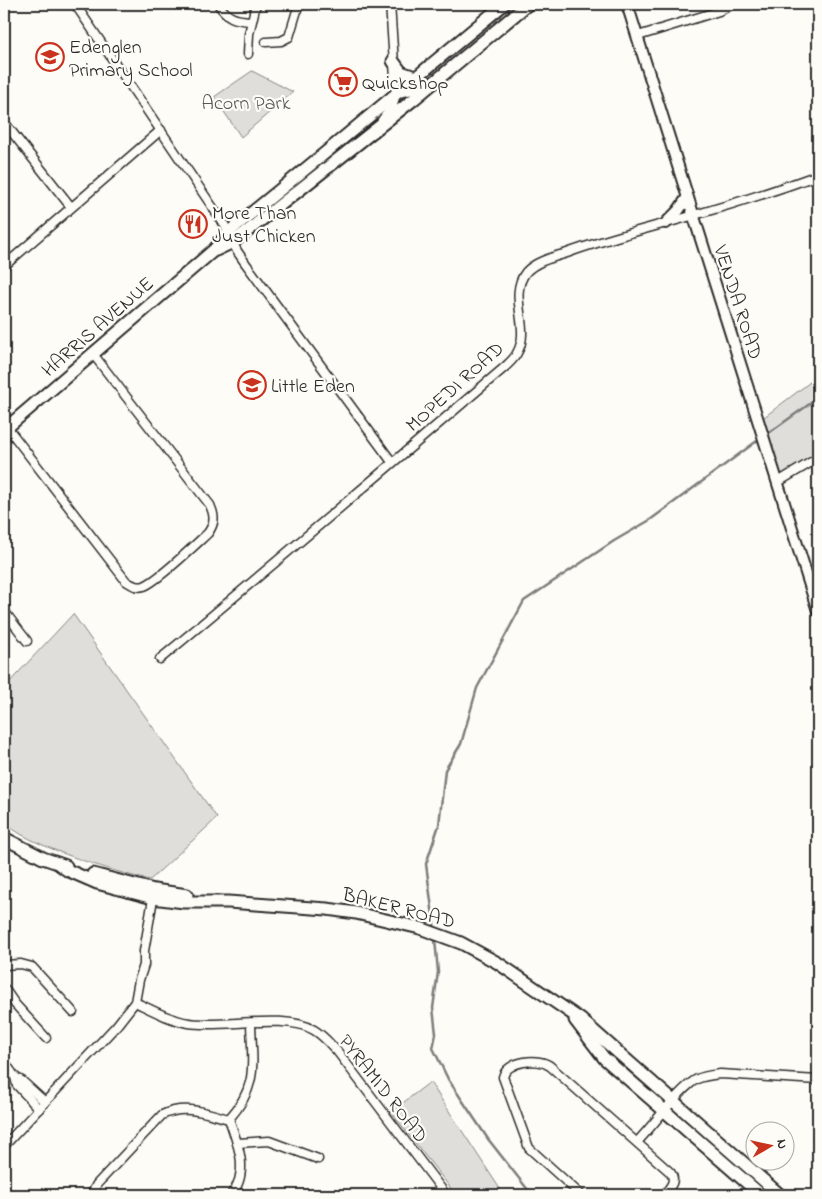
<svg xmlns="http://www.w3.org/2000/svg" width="822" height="1199" font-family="'Indie Flower',sans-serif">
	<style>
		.green { fill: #dfdeda; stroke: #858482 }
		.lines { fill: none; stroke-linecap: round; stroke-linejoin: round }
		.stream { stroke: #7e7d7b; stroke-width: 2.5 }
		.minor-casing { stroke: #2b2b2b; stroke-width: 11 }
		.tertiary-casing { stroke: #2b2b2b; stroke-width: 14 }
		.secondary-casing { stroke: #2b2b2b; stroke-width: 15 }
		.minor { stroke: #fdfcf7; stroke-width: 8 }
		.tertiary { stroke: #fdfcf7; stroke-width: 10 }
		.secondary { stroke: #fdfcf7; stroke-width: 11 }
		.labels { text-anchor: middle; stroke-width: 4.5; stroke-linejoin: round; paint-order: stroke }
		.poi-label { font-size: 20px; fill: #2b2b2b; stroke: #fdfcf7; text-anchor: start }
		.park-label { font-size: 20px; fill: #585857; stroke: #fdfcf7 }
		.street-label { font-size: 20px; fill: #2b2b2b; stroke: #fdfcf7 }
	</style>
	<rect width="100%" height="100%" fill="#fdfcf7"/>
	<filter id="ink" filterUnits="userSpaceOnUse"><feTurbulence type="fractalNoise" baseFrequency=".02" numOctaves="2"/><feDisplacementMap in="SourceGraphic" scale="10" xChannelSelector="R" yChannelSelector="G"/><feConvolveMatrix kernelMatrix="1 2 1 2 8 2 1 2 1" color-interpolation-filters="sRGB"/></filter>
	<g filter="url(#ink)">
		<g class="green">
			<path d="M252 71 293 92 241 137 214 97Z"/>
			<path d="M818 376V464L775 487 755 424Z"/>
			<path d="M73 614 217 818 150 880C120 874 20 843 4 821V688Z"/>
			<path d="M430 1082 504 1195H456L391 1112Z"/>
		</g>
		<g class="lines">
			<g class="stream">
				<path d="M766 435 818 398"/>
				<path d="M435 931 426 864 439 825 445 770 461 744 477 688 524 601 614 541 650 520 761 438"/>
				<path d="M435 939 438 972 433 1008 436 1034 433 1048 448 1079 488 1139 532 1195"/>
			</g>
			<defs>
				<g id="minor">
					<path d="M75 4 224 224 237 251 246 264 392 462"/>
					<path d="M218 4C228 18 234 20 251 21"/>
					<path d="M638 36 719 11 733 4"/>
					<path d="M266 42 281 41 289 37 299 4"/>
					<path d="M248 54 249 34 256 4"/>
					<path d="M398 93 426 87"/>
					<path d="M382 120 393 105 396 93 390 4"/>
					<path d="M4 122 71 207"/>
					<path d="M4 266 161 130"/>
					<path d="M7 427 126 581C132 585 137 588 144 586 158 581 196 544 208 533 215 523 215 516 210 505L93 354"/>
					<path d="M778 482 818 458"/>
					<path d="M4 611 27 641"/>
					<path d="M160 659C276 563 390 465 505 367 509 363 515 358 517 353 532 328 507 296 526 272 536 261 554 257 567 253 608 238 650 228 691 216 734 204 777 190 818 175"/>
					<path d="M4 965 21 964 32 967 73 1012"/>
					<path d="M4 988 15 1004 46 1038"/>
					<path d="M135 1002C152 1010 170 1020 189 1023 224 1028 285 1013 314 1030 324 1036 330 1044 337 1051L446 1195"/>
					<path d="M4 1061 15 1077 17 1085 39 1109"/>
					<path d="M15 1077 22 1081 45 1102"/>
					<path d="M229 1119C259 1085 252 1065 251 1023"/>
					<path d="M229 1119C238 1145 250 1172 231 1195"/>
					<path d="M637 1142C652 1127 680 1088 697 1079 704 1076 713 1075 720 1074L818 1080"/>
					<path d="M237 1143 269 1141 318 1159"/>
					<path d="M4 1146 117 1025 135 1002 139 980 144 965V951L154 893"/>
					<path d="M91 1195 97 1184 162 1115C185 1104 206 1113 229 1119"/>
					<path d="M581 1195 529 1148 503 1077C507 1061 538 1057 550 1066L670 1172C677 1181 670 1187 664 1195"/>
				</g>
				<g id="tertiary">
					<path d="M627 4 818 611"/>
					<path d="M666 223 678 211 687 198"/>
				</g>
				<g id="secondary">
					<path d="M393 61 401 72 415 77"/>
					<path d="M216 250 233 242 245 233 414 99 528 4"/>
					<path d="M4 430 214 250 229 232 238 224 336 144 504 4"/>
					<path d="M4 838 43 858 66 866"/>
					<path d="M60 865 67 870 97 883 153 898 184 902H228L327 909 356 913 420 928 461 943 498 963 580 1019 780 1195"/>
					<path d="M93 874 154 890 187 895"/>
					<path d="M575 1020 604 1058 761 1195"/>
				</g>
			</defs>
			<use href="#minor" class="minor-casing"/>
			<use href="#tertiary" class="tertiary-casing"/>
			<use href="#secondary" class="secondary-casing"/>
			<use href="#minor" class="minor"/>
			<use href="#tertiary" class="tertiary"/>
			<use href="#secondary" class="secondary"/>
		</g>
	</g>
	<defs>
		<symbol id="school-ring" viewBox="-11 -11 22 22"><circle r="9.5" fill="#fdfcf7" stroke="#c8321e" stroke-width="1.5"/><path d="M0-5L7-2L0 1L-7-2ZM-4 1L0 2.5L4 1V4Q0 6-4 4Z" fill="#c8321e"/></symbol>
		<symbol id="supermarket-ring" viewBox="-11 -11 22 22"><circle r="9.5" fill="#fdfcf7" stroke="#c8321e" stroke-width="1.5"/><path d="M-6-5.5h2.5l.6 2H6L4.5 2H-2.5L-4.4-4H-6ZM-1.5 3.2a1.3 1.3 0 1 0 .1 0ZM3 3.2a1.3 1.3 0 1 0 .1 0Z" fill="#c8321e"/></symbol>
		<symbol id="restaurant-ring" viewBox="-11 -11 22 22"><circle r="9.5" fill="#fdfcf7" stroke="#c8321e" stroke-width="1.5"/><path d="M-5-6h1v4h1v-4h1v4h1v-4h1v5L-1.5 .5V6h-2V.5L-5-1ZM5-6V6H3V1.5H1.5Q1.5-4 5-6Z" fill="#c8321e"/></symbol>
	</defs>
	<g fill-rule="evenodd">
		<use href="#school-ring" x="34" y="41" width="32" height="32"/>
		<use href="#supermarket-ring" x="327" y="66" width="32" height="32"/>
		<use href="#restaurant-ring" x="177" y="208" width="32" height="32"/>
		<use href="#school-ring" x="236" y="369" width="32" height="32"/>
	</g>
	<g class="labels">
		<g class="poi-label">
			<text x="69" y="53">Edenglen<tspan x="69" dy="23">Primary School</tspan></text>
			<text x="362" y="89">Quickshop</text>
			<text x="212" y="219">More Than<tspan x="212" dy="23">Just Chicken</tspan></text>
			<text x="271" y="392">Little Eden</text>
		</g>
		<g class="park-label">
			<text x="246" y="109">Acorn Park</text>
		</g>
		<g class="street-label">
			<text transform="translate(739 302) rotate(72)" y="7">VENDA ROAD</text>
			<text transform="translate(97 326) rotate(-41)" y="7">HARRIS AVENUE</text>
			<text transform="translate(454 386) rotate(-42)" y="7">MOPEDI ROAD</text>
			<text transform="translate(399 907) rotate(14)" y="7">BAKER ROAD</text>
			<text transform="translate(384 1088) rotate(52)" y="7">PYRAMID ROAD</text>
		</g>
	</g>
	<rect width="822" height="1199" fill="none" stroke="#fdfcf7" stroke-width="20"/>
	<rect x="10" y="10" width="802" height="1179" fill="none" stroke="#2b2b2b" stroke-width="2" filter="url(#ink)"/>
	<g transform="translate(770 1146) rotate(81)"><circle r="24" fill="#fdfcf7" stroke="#a9a8a5"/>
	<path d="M0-4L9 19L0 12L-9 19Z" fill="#c8321e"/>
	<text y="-8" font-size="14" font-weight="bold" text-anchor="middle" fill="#2b2b2b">N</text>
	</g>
</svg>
